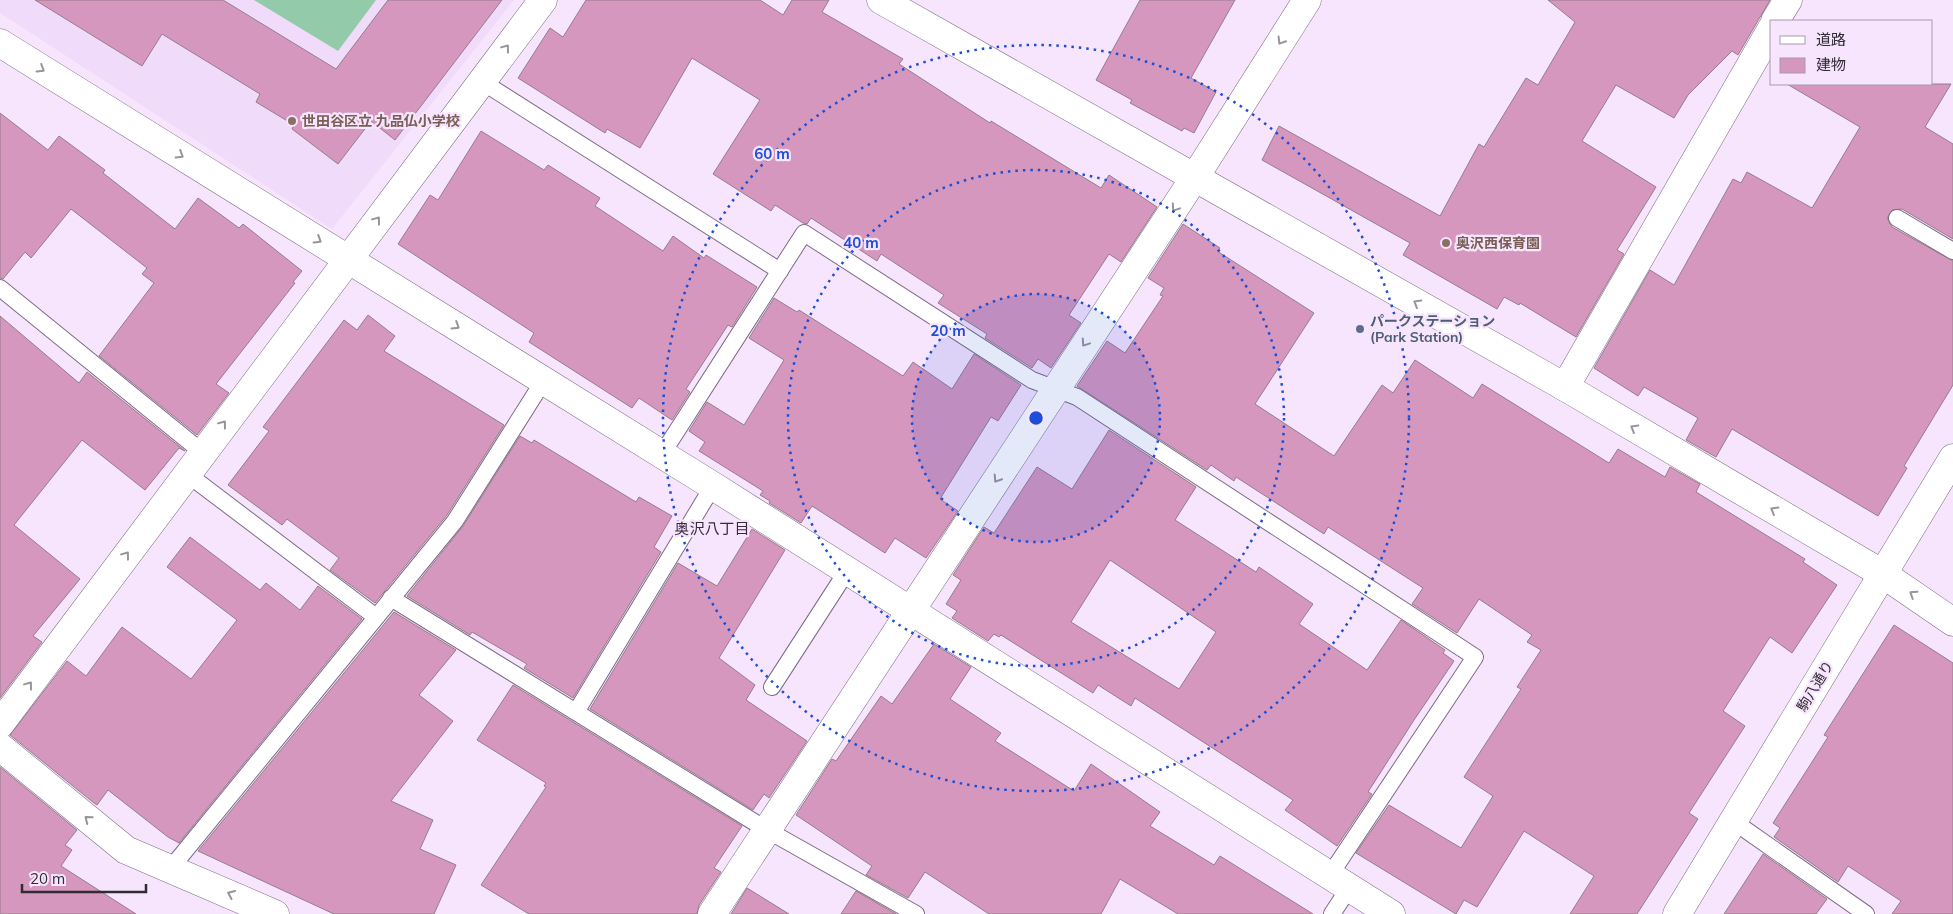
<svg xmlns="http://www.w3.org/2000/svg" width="1953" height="914" font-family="Mulish,'Noto Sans JP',sans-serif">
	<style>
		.built { fill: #f1dbfa }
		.green { fill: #93caa9 }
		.building { fill: #d597bd; stroke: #967d8c; fill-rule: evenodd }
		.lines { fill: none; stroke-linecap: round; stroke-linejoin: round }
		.service-casing { stroke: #7c6d83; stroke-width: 18 }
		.minor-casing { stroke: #7c6d83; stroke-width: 29 }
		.tertiary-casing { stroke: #7c6d83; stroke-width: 29 }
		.service { stroke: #fff; stroke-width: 16 }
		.minor { stroke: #fff; stroke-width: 28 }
		.tertiary { stroke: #fff; stroke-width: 28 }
		.oneway { stroke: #98959a }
		.ring { fill: none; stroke: #1d4ed8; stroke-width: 2.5; stroke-dasharray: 2.5 5 }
		.education-dot { fill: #8d6e63; stroke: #f6e5fd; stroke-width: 2 }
		.service-dot { fill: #5c6f8a; stroke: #f6e5fd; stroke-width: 2 }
		.labels { text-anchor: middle; stroke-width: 4.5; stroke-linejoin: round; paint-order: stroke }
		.education-label { font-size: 14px; font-weight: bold; fill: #785e54; stroke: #f6e5fd; text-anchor: start }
		.service-label { font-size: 14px; font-weight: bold; fill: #4e5e75; stroke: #f6e5fd; text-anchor: start }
		.street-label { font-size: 14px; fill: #312b34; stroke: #f6e5fd }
		.neighbourhood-label { font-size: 15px; fill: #372a3c; stroke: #f6e5fd }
		.centre { fill: #1d4ed8; stroke: #f6e5fd; stroke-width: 2.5 }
		.ring-label { font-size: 15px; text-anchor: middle; font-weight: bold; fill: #1d4ed8; stroke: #f6e5fd; stroke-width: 4.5; stroke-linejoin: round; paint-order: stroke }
	</style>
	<rect width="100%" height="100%" fill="#f6e5fd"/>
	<path class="built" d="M0 0H514L332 229 0 13Z"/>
	<path class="green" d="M254 0H376L338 51Z"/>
	<g class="building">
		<path d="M35 0H223L336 69 388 0H502L395 140 371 121 338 164 292 129 294 125 256 102 260 94 162 34 142 66Z"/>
		<path d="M586 0H760L783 15 792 0H829L822 12 903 59 899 64 990 123 991 121 1101 188 1109 175 1157 207 1121 262 1109 254 1069 315 1081 323 1051 368 1038 359 1032 368 985 338 987 334 938 303 944 295 881 254 877 261 811 218 807 224 803 223 775 205 771 211 713 174 760 100 692 58 640 148 607 129 605 133 518 78 550 28 563 37Z"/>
		<path d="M1140 0H1235L1191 78 1216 92 1194 133 1184 128 1182 131 1130 103 1132 100 1096 80Z"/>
		<path d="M1548 0H1770L1738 55 1732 51 1688 95 1674 118 1616 85 1582 141 1656 187 1617 250 1624 254 1576 337 1520 303 1519 305 1504 297 1497 309 1403 255 1410 243 1262 160 1279 126 1440 216 1479 144 1484 147 1526 78 1538 85 1575 22Z"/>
		<path d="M1787 84H1951L1925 127 1953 144V239L1902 209 1892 210 1887 218 1892 227 1953 261V385L1904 466 1907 468 1878 516 1732 429 1716 457 1686 440 1698 418 1644 387 1638 396 1594 368 1650 270 1674 285 1733 179 1741 183 1747 172 1812 208 1860 127Z"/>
		<path d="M0 113 48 150 59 136 105 170 103 173 175 229 198 198 239 228 243 224 302 271 293 282 295 283 216 384 229 393 197 435 99 356 154 283 142 274 147 268 71 209 31 258 25 252 3 279 0 278Z"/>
		<path d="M481 131 544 170 548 165 600 198 595 206 663 251 673 236 704 258 706 255 757 287 732 327 728 325 686 389 690 392 672 420 639 398 632 408 529 342 534 333 398 244 430 195 438 200Z"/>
		<path d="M1183 224 1220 248 1217 251 1314 313 1255 404 1334 456 1382 385 1393 393 1415 360 1473 398 1482 384 1609 463 1618 449 1665 477 1670 467 1700 484 1696 492 1805 559 1803 562 1837 585 1792 653 1770 637 1723 711 1745 726 1689 813 1698 819 1637 914H1570L1594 876 1524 831 1477 907 1464 900 1456 914 1356 853 1389 805 1461 848 1493 796 1464 777 1521 689 1517 687 1541 650 1527 642 1532 635 1479 599 1457 633 1412 604 1423 588 1328 527 1324 534 1236 477 1234 481 1211 465 1207 470 1077 386 1107 341 1125 353 1163 296 1160 295 1164 288 1148 278Z"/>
		<path d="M774 298 797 312 799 310 903 376 913 362 952 389 974 354 1021 385 998 421 991 417 940 499 958 511 926 558 895 538 885 553 812 506 801 523 769 503 770 501 760 495 763 491 699 451 705 442 689 431 707 402 744 425 784 360 749 338Z"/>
		<path d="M368 315 395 336 384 351 504 425 447 515 375 603 330 570 339 558 287 519 282 525 228 485 269 431 263 427 344 320 357 330Z"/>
		<path d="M0 316 79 383 87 372 185 451 179 448 145 490 82 440 14 525 80 579 33 636 42 642 0 698Z"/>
		<path d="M1109 430 1196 487 1175 520 1256 572 1259 567 1313 604 1299 624 1367 670 1401 620 1445 650 1443 653 1454 661 1414 720 1368 792 1372 794 1337 846 1285 810 1293 800 1135 698 1131 706 1098 685 1093 693 1001 635 999 637 994 634 988 641 952 618 957 611 946 604 961 580 953 575 984 527 994 533 1037 467 1072 489ZM1110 560 1216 632 1179 689 1071 622Z"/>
		<path d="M520 436 532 443 534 440 636 502 639 497 672 516 654 547 661 552 573 698 524 668 527 664 472 632 470 635 407 596 463 526Z"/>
		<path d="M752 529 785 550 719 658 755 685 746 700 807 741 769 798 764 794 753 810 590 709 678 563 717 586Z"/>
		<path d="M190 537 260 590 266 583 300 610 318 586 362 619 179 843 168 837 108 790 97 805 94 803 10 735 67 661 86 676 122 627 191 679 237 620 167 567Z"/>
		<path d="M394 612 456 650 419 695 453 721 391 801 433 820 420 849 456 865 434 914H334L198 851Z"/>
		<path d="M1894 625 1953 663V914H1892L1901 901 1848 866 1838 882 1774 837 1780 828 1773 823 1828 737 1824 735Z"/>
		<path d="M934 644 971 667 950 699 1001 733 995 741 1074 791 1091 764 1160 812 1150 826 1214 865 1220 856 1313 914H1178L1120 879 1101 914H989L925 872 908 898 866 875 872 866 796 815 832 759 836 761 881 696 892 704Z"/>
		<path d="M513 685 742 826 714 868 721 872 699 905 697 914H529L481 885 546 787 544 786 546 783 477 740Z"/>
		<path d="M0 767 77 830 65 845 72 850 61 866 136 914H0Z"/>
		<path d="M1763 854 1827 899 1816 914H1724Z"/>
		<path d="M747 888 789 914H731Z"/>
		<path d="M856 891 896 914H841Z"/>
	</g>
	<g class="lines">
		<defs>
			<g id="service">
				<path d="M481 81 780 271"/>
				<path d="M1897 218 1953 251"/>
				<path d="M0 288 202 452"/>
				<path d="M662 454 804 233 1032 380 1077 397 1475 657 1330 875"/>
				<path d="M186 473 376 617"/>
				<path d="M391 598 767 830 916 914"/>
				<path d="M772 687 847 571"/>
				<path d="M576 712 713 486"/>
				<path d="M1733 821 1866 914"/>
				<path d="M171 868 455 521 544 380"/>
				<path d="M1332 914 1349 888"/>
			</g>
			<g id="minor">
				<path d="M881 0 1565 387 1883 574 1953 622"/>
				<path d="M1775 21 1788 0"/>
				<path d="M0 43 713 486 1391 914"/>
				<path d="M1565 387 1772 28"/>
				<path d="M0 724 543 0"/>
				<path d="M0 747 126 850 275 914"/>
				<path d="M712 914 1195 177 1307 0"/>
			</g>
			<path id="tertiary" d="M1677 914 1953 458"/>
		</defs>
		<use href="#service" class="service-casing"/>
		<use href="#minor" class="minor-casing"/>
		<use href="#tertiary" class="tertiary-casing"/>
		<use href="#service" class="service"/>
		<use href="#minor" class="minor"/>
		<use href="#tertiary" class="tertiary"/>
	</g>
	<defs><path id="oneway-chevron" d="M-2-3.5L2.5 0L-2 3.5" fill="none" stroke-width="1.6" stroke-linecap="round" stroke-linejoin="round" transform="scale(1.25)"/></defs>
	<g class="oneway">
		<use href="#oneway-chevron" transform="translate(1281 41) rotate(122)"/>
		<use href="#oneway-chevron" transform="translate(506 48) rotate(-53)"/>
		<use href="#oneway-chevron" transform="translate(41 69) rotate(32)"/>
		<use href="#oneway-chevron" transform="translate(180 155) rotate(32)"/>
		<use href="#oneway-chevron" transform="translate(1175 208) rotate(124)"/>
		<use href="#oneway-chevron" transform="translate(377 220) rotate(-53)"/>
		<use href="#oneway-chevron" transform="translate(318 240) rotate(32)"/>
		<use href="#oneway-chevron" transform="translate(1417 303) rotate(-150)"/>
		<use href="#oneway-chevron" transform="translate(456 326) rotate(32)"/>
		<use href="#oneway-chevron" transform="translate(1085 343) rotate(124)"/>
		<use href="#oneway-chevron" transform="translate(223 424) rotate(-53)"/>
		<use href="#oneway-chevron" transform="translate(1634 428) rotate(-149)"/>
		<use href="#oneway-chevron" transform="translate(997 479) rotate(123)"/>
		<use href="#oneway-chevron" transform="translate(1774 510) rotate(-149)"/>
		<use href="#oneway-chevron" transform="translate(126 555) rotate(-53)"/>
		<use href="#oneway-chevron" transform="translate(1913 594) rotate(-147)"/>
		<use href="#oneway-chevron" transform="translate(29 685) rotate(-53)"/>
		<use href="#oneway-chevron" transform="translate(88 819) rotate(-141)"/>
		<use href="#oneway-chevron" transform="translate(231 894) rotate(-156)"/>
	</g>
	<circle cx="1036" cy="418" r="124" fill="#1d4ed8" fill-opacity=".12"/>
	<g class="ring">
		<circle cx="1036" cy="418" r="124"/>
		<circle cx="1036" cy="418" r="248"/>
		<circle cx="1036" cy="418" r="373"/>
	</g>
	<g class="education-dot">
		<circle cx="292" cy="121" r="5"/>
		<circle cx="1446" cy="243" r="5"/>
	</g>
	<circle class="service-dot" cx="1360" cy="329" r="5"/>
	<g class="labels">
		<g class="education-label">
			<text x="302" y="126">世田谷区立 九品仏小学校</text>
			<text x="1456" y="248">奥沢西保育園</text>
		</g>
		<g class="service-label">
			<text x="1370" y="326">パークステーション<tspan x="1370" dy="16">(Park Station)</tspan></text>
		</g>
		<g class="street-label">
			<text transform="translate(1815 686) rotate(-59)" y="5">駒八通り</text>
		</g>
		<g class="neighbourhood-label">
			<text x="712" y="534">奥沢八丁目</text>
		</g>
	</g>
	<circle cx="1036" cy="418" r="8" class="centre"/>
	<g class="ring-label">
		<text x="772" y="159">60 m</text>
		<text x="861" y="248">40 m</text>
		<text x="948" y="336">20 m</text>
	</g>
	<rect x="1770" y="20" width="162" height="65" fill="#f6e5fd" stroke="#a79bad"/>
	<rect x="1780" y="36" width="25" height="8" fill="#ffffff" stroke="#a79bad"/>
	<text x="1816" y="45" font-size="15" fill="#312b34">道路</text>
	<rect x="1780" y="58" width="25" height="15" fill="#d597bd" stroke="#a79bad"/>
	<text x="1816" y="70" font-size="15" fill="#312b34">建物</text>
	<path d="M22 884v8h124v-8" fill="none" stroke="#312b34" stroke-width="2.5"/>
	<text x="30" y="884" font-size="15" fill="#312b34" stroke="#f6e5fd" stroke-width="4" paint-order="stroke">20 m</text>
</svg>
